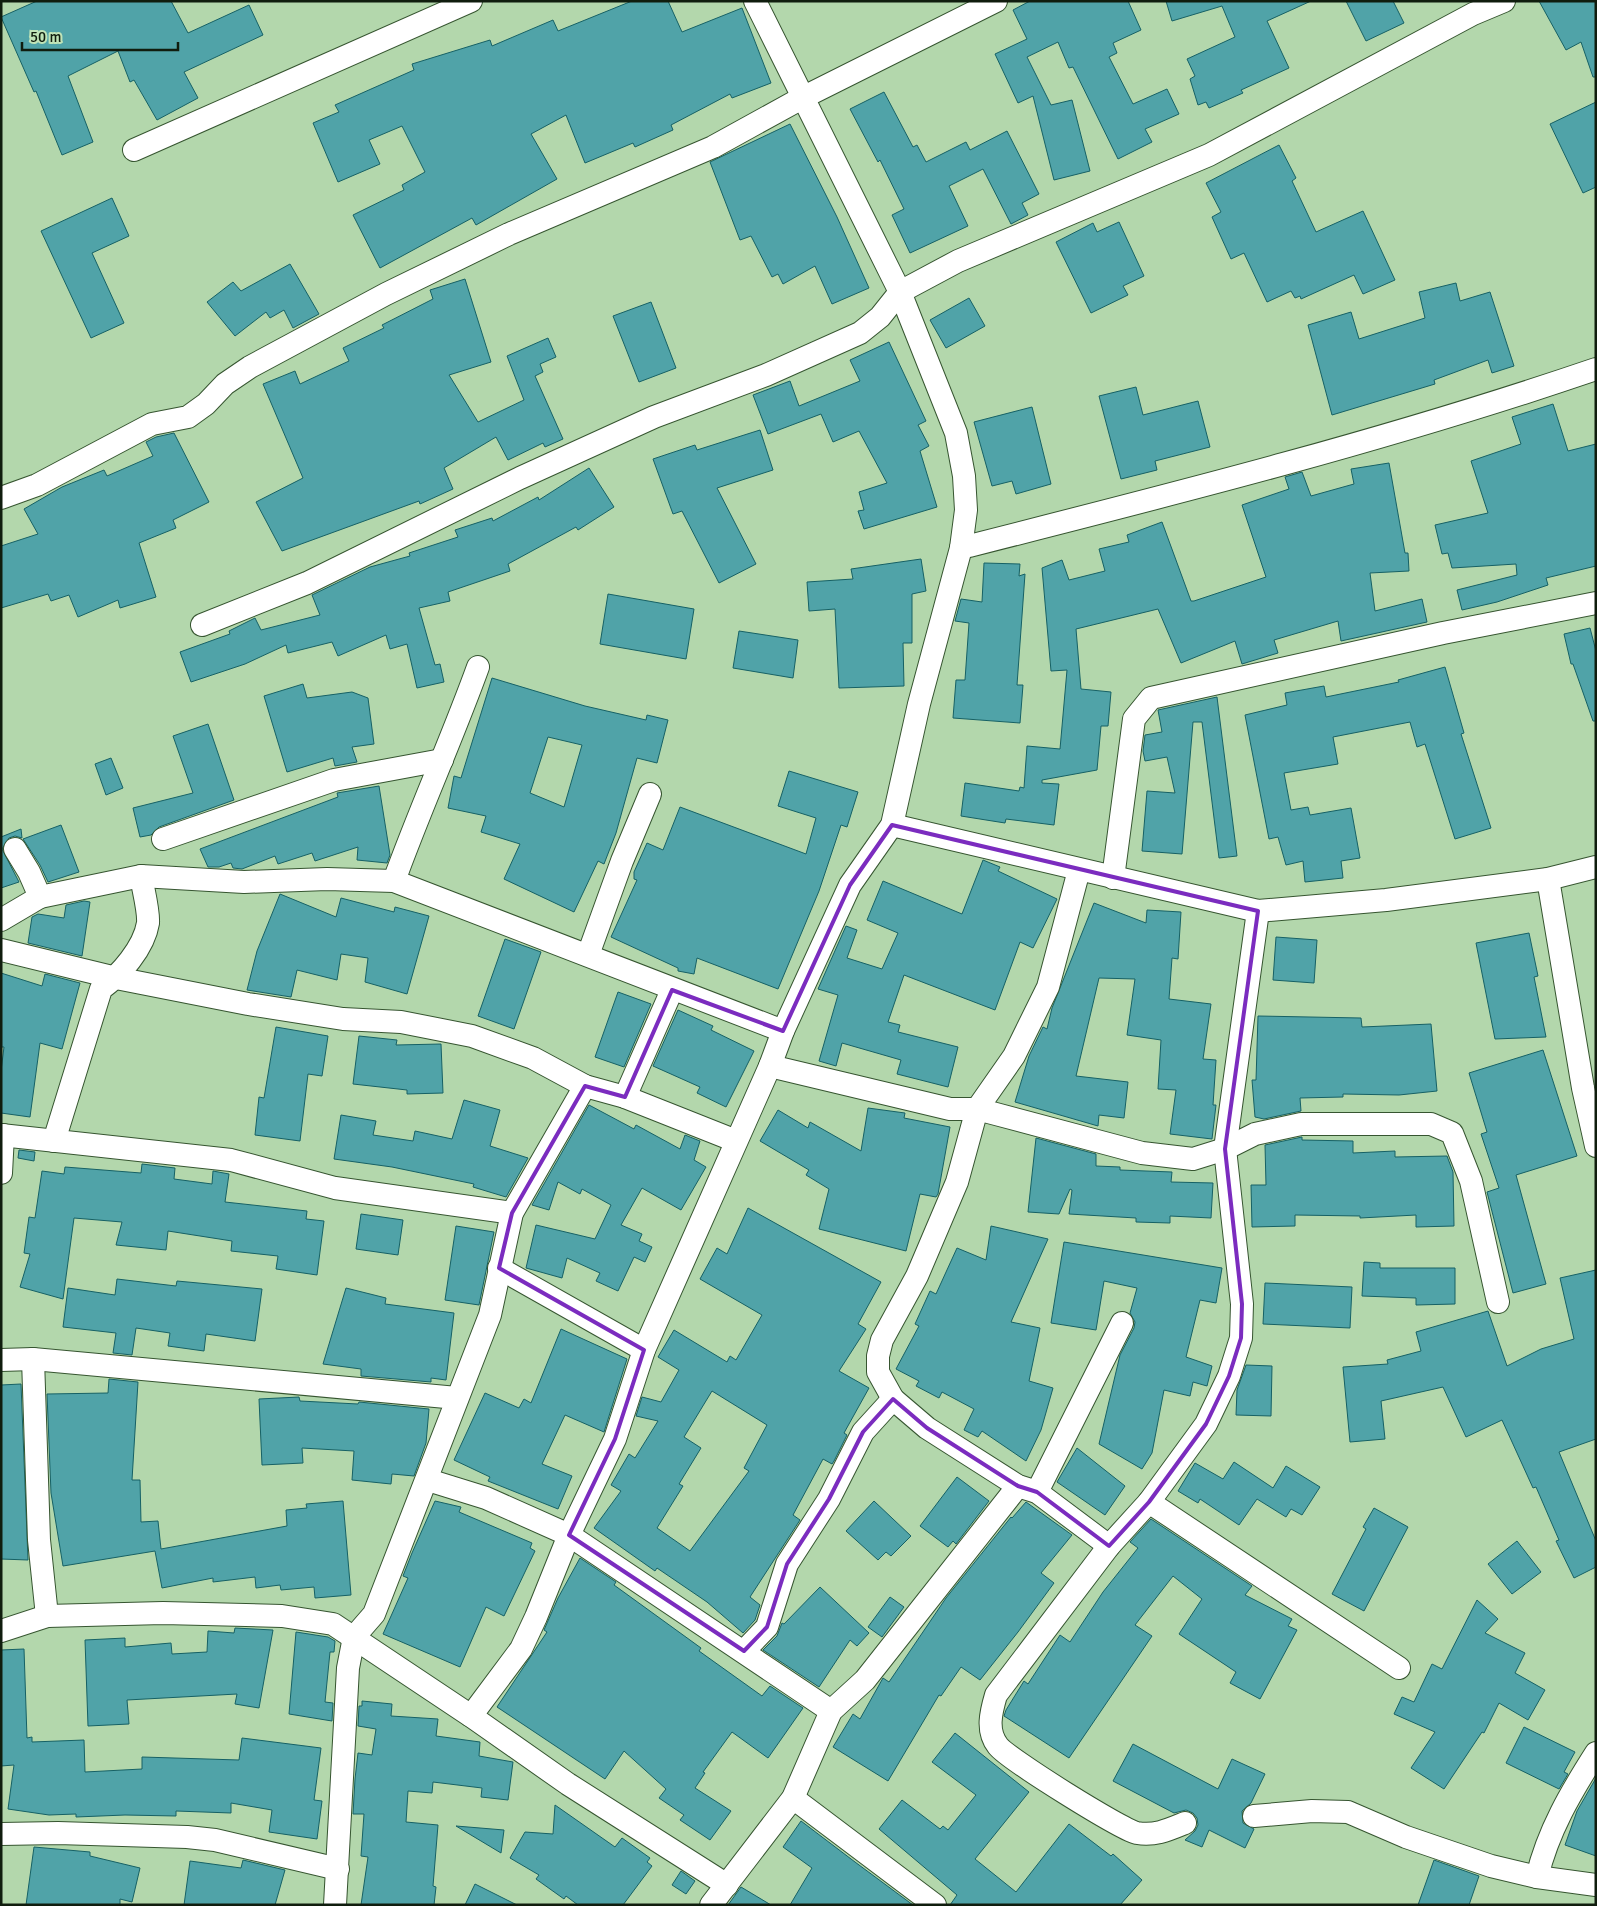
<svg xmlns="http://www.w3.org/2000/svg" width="1597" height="1906" font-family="Signika,sans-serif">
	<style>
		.building { fill: #50a3a8; stroke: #166165; fill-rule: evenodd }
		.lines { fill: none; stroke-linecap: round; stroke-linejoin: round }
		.street-casing { stroke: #365530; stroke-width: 24 }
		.street { stroke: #fff; stroke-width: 22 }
		.marked { fill: none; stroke: #7b2cbf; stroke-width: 4; stroke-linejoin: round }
	</style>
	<rect width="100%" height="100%" fill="#b3d7ac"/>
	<g class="building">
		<path d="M37 1H171L188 33 249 5 263 35 184 72 198 98 157 120 134 80 130 82 118 51 68 76 93 142 62 155 36 91 34 92 1 17Z"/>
		<path d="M632 1H668L682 32 742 8 771 83 732 98 730 94 671 125 673 130 635 147 633 143 585 163 566 115 531 134 557 179 476 225 472 218 380 268 353 215 404 190 402 185 425 172 402 126 369 140 380 164 338 182 313 123 339 112 335 105 414 70 412 64 490 40 492 46 553 20 558 31Z"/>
		<path d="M1030 1H1128L1141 30 1113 43 1117 53 1109 57 1133 104 1167 89 1179 114 1145 129 1152 142 1118 159 1073 67 1069 68 1058 42 1027 57 1051 105 1072 100 1090 171 1054 180 1033 96 1018 103 995 54 1027 39 1013 10Z"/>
		<path d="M1166 1H1311L1267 21 1289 68 1241 90 1243 93 1209 108 1206 102 1198 105 1190 79 1195 76 1187 59 1235 37 1222 6 1172 21Z"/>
		<path d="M1346 1H1393L1404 23 1366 41Z"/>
		<path d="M1539 1H1596V77H1593L1581 42 1566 50Z"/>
		<path d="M884 92 913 147 917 145 926 162 966 142 970 150 1007 131 1039 194 1022 203 1028 215 1011 224 983 169 949 186 968 226 910 253 892 215 904 209 880 160 878 162 850 109Z"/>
		<path d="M1596 102V187L1583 193 1550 124Z"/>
		<path d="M790 124 837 217 869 288 832 304 815 266 783 284 778 274 772 277 751 236 740 240 710 162Z"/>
		<path d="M1279 145 1296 178 1292 181 1316 232 1363 211 1395 280 1363 294 1354 275 1301 299 1300 296 1295 298 1291 291 1267 302 1244 253 1231 259 1212 217 1221 212 1206 183Z"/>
		<path d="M112 198 129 236 92 253 124 323 91 338 41 231Z"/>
		<path d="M1119 222 1144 276 1123 286 1128 295 1091 313 1056 242 1093 223 1097 232Z"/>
		<path d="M290 264 319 314 293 328 284 310 270 318 266 312 235 336 207 302 233 282 241 291Z"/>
		<path d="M465 279 491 362 449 375 478 422 524 400 507 356 548 338 556 357 540 364 543 372 535 376 563 439 545 447 543 443 508 460 496 437 444 468 453 489 420 504 419 501 282 551 256 502 303 478 263 384 295 371 300 384 349 361 343 348 384 328 382 325 433 299 430 290Z"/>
		<path d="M1456 283 1460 301 1490 292 1514 366 1492 373 1488 360 1434 380 1435 384 1332 415 1308 325 1351 312 1359 339 1425 318 1419 292Z"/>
		<path d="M969 298 985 326 946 348 930 320Z"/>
		<path d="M651 302 676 368 639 382 613 316Z"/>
		<path d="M889 342 926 421 918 425 929 446 920 451 937 507 864 529 858 511 864 510 859 492 887 483 859 431 833 442 821 414 768 434 753 395 790 381 799 406 860 381 850 360Z"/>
		<path d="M1136 387 1143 415 1198 401 1210 447 1155 461 1157 470 1121 479 1099 396Z"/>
		<path d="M1553 404 1568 451 1596 444V566L1546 578 1548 585 1497 602 1462 610 1457 590 1517 575 1516 564 1452 568 1448 553 1442 554 1435 525 1488 513 1471 461 1521 444 1512 417Z"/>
		<path d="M1032 407 1051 484 1016 494 1012 481 992 486 974 422Z"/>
		<path d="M760 430 773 470 717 488 756 564 719 583 682 511 673 514 653 459 695 445 697 450Z"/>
		<path d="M174 433 209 502 173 520 176 528 139 543 156 597 120 608 118 600 78 617 69 595 51 601 48 594 1 608V546L38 534 24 509 62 487 104 470 107 476 153 456 146 442 156 437Z"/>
		<path d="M1389 463 1405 553H1408L1409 571 1370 573 1375 611 1422 599 1427 622 1341 641 1338 621 1274 640 1278 653 1242 664 1235 641 1181 663 1158 609 1076 629 1081 689 1111 692 1108 726H1101L1097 770 1042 780V783L1059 784 1054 825 1006 819 1005 823 961 816 965 783 1019 791 1020 787 1024 788 1027 746 1060 749 1067 670 1051 671 1042 568 1062 560 1069 580 1105 571 1099 549 1129 542 1127 535 1162 522 1191 601H1194L1266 577 1242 505 1289 489 1285 477 1302 472 1311 496 1354 484 1351 469Z"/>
		<path d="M589 468 614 507 578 530 576 527 508 564 510 571 448 592 450 601 419 608 435 665 440 664 444 682 417 688 407 644 390 649 386 635 338 656 332 642 288 653 286 645 245 664 191 682 180 652 230 634 229 631 255 618 261 630 320 615 312 595 370 567 410 556 409 553 458 537 455 530 492 518 493 521 538 497 539 500Z"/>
		<path d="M921 559 926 591 912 594V643H903L904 686 839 688 835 609 809 611 807 582 853 579 851 569Z"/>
		<path d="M984 563 1020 564 1019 576 1025 574 1017 685H1023L1020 723 953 718 956 680H965L969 623 955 621 961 599 982 602Z"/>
		<path d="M608 594 694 609 686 659 600 644Z"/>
		<path d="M1590 628 1596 651V721H1593L1573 664H1571L1564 634Z"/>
		<path d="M739 631 798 640 793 678 733 668Z"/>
		<path d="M1445 667 1464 733 1461 734 1491 828 1455 839 1425 744 1417 747 1410 722 1333 737 1338 764 1284 773 1291 810 1308 807 1310 815 1351 808 1360 858 1341 861 1343 878 1305 882 1303 861 1286 865 1278 837 1269 839 1245 715 1287 705 1285 693 1324 686 1326 697 1399 682 1398 680Z"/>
		<path d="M492 678 585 706 646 720 647 715 668 720 657 763 637 758 616 833 604 864 598 861 574 912 504 879 520 844 481 832 486 816 448 808 454 776 461 778ZM548 737 582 745 564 807 530 793Z"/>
		<path d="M303 684 307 698 352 692 368 698 374 744 352 747 357 762 335 766 333 758 287 772 264 696Z"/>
		<path d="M1217 697 1237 856 1219 858 1202 722H1193L1182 854 1142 851 1147 791 1175 793 1167 757 1145 761 1143 751 1145 735 1162 732 1158 710Z"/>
		<path d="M208 724 234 800 159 827 151 835 140 837 133 808 193 793 173 736Z"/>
		<path d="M111 758 123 788 106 795 95 764Z"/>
		<path d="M789 771 858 792 847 827 841 825 819 891 778 989 697 958 694 974 678 971V968L611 937 637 880 634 879V872L647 843 663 850 680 807 806 854 816 818 778 806Z"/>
		<path d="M379 786 390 855 387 863 357 860 358 847 315 861 312 853 278 864 275 856 242 869 233 868 231 863 219 867H208L200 849 338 797 337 793Z"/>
		<path d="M61 825 79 872 48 882 40 865 23 839Z"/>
		<path d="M21 829 22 838 15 836 9 838 2 849 19 882 1 888V837Z"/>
		<path d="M983 860 1000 867 998 871 1057 899 1033 948 1020 942 995 1010 904 975 888 1022 900 1025 898 1032 958 1047 948 1087 897 1074 901 1060 842 1043 836 1066 819 1061 838 995 818 989 846 926 857 930 847 958 882 969 898 933 867 920 883 881 962 914Z"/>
		<path d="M280 894 336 917 341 898 394 912 395 907 429 916 407 994 365 982 368 958 341 954 337 980 297 970 291 997 247 990 257 951Z"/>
		<path d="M84 901 90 902 82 956 28 943 32 917 38 914 64 918 66 905Z"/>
		<path d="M1094 903 1146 923 1147 910 1181 912 1178 959 1172 958 1169 999 1211 1004 1203 1059 1216 1060 1213 1105H1216L1212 1139 1170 1134 1176 1090 1158 1089 1161 1040 1127 1035 1135 979 1099 978 1076 1076 1128 1082 1124 1118 1099 1115 1098 1126 1015 1102 1029 1056 1043 1027 1047 1029 1052 1008Z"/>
		<path d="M1529 933 1538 976 1534 977 1546 1037 1495 1039 1476 943Z"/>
		<path d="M1276 937 1317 940 1314 983 1273 980Z"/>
		<path d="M505 939 541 952 514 1029 478 1016Z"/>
		<path d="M1 973 42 986 45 974 80 983 62 1049 40 1043 30 1117 1 1113V1071L4 1047H1Z"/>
		<path d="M618 992 651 1004 624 1067 595 1057Z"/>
		<path d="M678 1010 713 1026 711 1030 754 1051 726 1107 697 1093 700 1087 653 1066Z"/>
		<path d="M1258 1016 1361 1018 1362 1027 1431 1024 1437 1091 1399 1095 1343 1094V1097L1300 1098 1301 1111 1264 1119 1255 1117 1252 1080H1256Z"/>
		<path d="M276 1027 328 1036 322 1076 308 1074 300 1141 255 1135 259 1097 264 1098Z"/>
		<path d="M359 1036 397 1040 396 1045 441 1044 443 1093 407 1094V1090L353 1084Z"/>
		<path d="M1543 1050 1577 1156 1516 1175 1546 1284 1513 1293 1487 1192 1499 1188 1481 1134 1487 1132 1469 1073Z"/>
		<path d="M464 1100 500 1110 490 1146 528 1158 506 1197 473 1187 474 1184 392 1167 334 1159 341 1115 376 1121 373 1135 413 1141 415 1131 452 1139Z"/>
		<path d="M589 1105 634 1129 636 1125 680 1149 685 1135 700 1141 694 1160 706 1167 681 1210 642 1188 621 1225 642 1234 639 1241 652 1247 645 1262 634 1257 618 1291 596 1281 600 1273 567 1258 562 1278 526 1268 536 1225 595 1239 611 1205 582 1189 580 1194 558 1182 549 1210 532 1205Z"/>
		<path d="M868 1108 905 1113 904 1118 950 1127 938 1194 936 1197 920 1194 906 1251 819 1229 829 1189 806 1175 809 1170 760 1141 778 1110 808 1128 810 1122 861 1151Z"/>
		<path d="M1302 1137V1140L1353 1141V1153L1395 1151V1157L1447 1156 1453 1172 1454 1226 1416 1227V1215L1360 1218V1216L1295 1215V1226L1252 1227 1251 1185H1266L1265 1145Z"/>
		<path d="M1036 1138 1096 1154V1166L1120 1167V1170L1172 1172 1171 1182 1213 1183 1211 1218 1170 1216V1223L1136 1222V1218L1069 1214 1072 1190 1070 1189 1059 1214 1028 1212Z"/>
		<path d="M19 1150 35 1152 34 1161 18 1158Z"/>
		<path d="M142 1164 175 1168 174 1179 212 1184 213 1171 229 1174 225 1202 307 1211 306 1219 324 1221 317 1275 276 1269 278 1256 231 1251 232 1241 168 1231 166 1250 116 1245 122 1222 74 1218 63 1299 20 1287 30 1254 24 1253 29 1217 35 1218 42 1171 64 1174 65 1167 141 1173Z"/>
		<path d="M748 1208 881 1282 858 1324 866 1329 839 1371 869 1388 844 1433 847 1435 834 1461 832 1464 823 1459 793 1515 800 1520 750 1597 760 1605 755 1620 743 1633 707 1602 657 1568 655 1571 594 1528 621 1491 611 1485 629 1454 635 1458 658 1421 636 1416 642 1397 661 1402 679 1370 658 1357 674 1330 727 1362 730 1356 736 1360 762 1315 700 1279 717 1248 727 1254ZM712 1391 767 1425 744 1468 749 1471 690 1551 657 1528 683 1486 679 1484 701 1448 684 1437Z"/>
		<path d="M361 1214 403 1220 398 1255 356 1249Z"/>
		<path d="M456 1226 494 1232 479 1305 445 1300Z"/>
		<path d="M991 1226 1048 1239 1011 1322 1040 1328 1029 1381 1053 1388 1041 1430 1026 1461 982 1431 978 1437 964 1430 974 1409 942 1392 939 1398 916 1386 919 1381 896 1369 919 1326 915 1324 930 1291 936 1294 957 1248 986 1260Z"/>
		<path d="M1064 1242 1222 1268 1216 1303 1200 1300 1186 1357 1212 1366 1207 1386 1193 1382 1190 1396 1164 1390 1152 1453 1142 1469 1099 1444 1120 1355 1134 1328 1135 1322 1130 1313 1137 1288 1104 1281 1096 1330 1051 1323Z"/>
		<path d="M1364 1262 1380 1263V1268H1455V1304L1416 1305V1298L1362 1296Z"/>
		<path d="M1596 1270V1439L1559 1452 1596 1541V1567L1574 1578 1556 1541 1559 1540 1536 1487 1533 1488 1502 1420 1466 1437 1443 1387 1381 1401 1385 1439 1350 1442 1343 1367 1388 1364 1387 1360 1421 1351 1416 1332 1488 1311 1507 1366 1541 1349 1574 1339 1560 1278Z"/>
		<path d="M117 1279 176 1286 177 1281 262 1289 255 1341 206 1334 204 1351 168 1346 170 1333 136 1328 132 1355 113 1353 116 1333 63 1327 68 1288 115 1295Z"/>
		<path d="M1265 1283 1352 1287 1350 1328 1263 1324Z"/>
		<path d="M346 1288 386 1298 385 1304 454 1313 446 1380 431 1378V1382L361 1376V1369L323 1364Z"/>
		<path d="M561 1329 627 1359 604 1432 565 1415 542 1464 572 1476 558 1509 488 1481 490 1477 454 1460 485 1393 519 1408 524 1399 531 1403Z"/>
		<path d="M1246 1365 1272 1366 1271 1416 1236 1415 1237 1390Z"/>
		<path d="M109 1379 138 1382 132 1480H140L141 1522 158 1521 161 1549 287 1526 286 1510 307 1508 306 1504 343 1501 351 1595 315 1598 314 1587 281 1590 280 1585 256 1588 255 1577 213 1582V1578L162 1588 155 1551 63 1566 51 1493 47 1394 108 1393Z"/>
		<path d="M21 1384 28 1560 1 1559V1385Z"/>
		<path d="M299 1397 300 1401 358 1404 359 1402 429 1409 426 1443 414 1476 392 1474 391 1484 352 1480 354 1451 302 1448 303 1463 262 1465 259 1399Z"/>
		<path d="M1077 1448 1125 1486 1105 1515 1057 1482Z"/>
		<path d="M1234 1462 1273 1488 1286 1466 1320 1487 1302 1515 1291 1509 1286 1517 1257 1499 1239 1525 1200 1499 1198 1503 1178 1491 1195 1463 1223 1479Z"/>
		<path d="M957 1477 989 1501 956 1544 953 1541 948 1547 920 1526Z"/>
		<path d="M435 1501 461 1507 459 1512 532 1543 530 1548 535 1551 504 1616 486 1607 460 1667 383 1634 408 1578 403 1576 412 1553Z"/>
		<path d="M874 1501 911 1536 891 1556 886 1552 878 1560 846 1531Z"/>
		<path d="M1026 1502 1072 1535 1041 1573 1054 1583 1018 1632 980 1680 961 1667 941 1696 939 1695 888 1781 833 1747 853 1714 860 1719 883 1678 889 1682 946 1598 1011 1517 1012 1518Z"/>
		<path d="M1374 1508 1408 1527 1364 1611 1332 1594 1366 1529 1363 1527Z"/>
		<path d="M1151 1519 1252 1586 1245 1595 1292 1619 1288 1626 1297 1630 1260 1699 1230 1683 1236 1672 1179 1634 1202 1599 1173 1576 1135 1625 1152 1636 1069 1758 1004 1716 1006 1710 1024 1681 1028 1684 1060 1635 1070 1642 1103 1592 1138 1548 1130 1542Z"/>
		<path d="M1517 1541 1541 1572 1512 1594 1488 1564Z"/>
		<path d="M580 1558 616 1582 614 1585 701 1648 699 1651 762 1696 770 1686 803 1708 768 1758 732 1732 703 1772 705 1773 695 1788 731 1811 710 1840 680 1820 684 1815 659 1798 666 1789 624 1751 605 1779 497 1707 547 1632 544 1630 558 1598Z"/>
		<path d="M820 1587 869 1633 857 1646 850 1640 819 1687 763 1650 777 1636 782 1623 784 1624Z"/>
		<path d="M890 1597 904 1607 882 1637 868 1627Z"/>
		<path d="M1477 1600 1498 1619 1485 1633 1525 1653 1515 1673 1545 1690 1528 1720 1499 1703 1484 1733 1482 1732 1444 1789 1411 1768 1435 1732 1394 1714 1402 1697 1414 1702 1432 1664 1442 1669Z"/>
		<path d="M235 1628 273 1630 259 1708 235 1704 237 1694 127 1700 129 1724 88 1726 85 1640 125 1638V1647L171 1643 172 1654 207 1652 208 1631 234 1633Z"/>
		<path d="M296 1632 328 1637 335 1641 334 1652H330L325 1702 333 1703 332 1721 289 1714Z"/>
		<path d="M24 1649 27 1738 32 1737V1742L84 1740 85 1772 142 1769V1757L239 1760 242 1738 321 1748 314 1800 322 1801 317 1839 269 1832 272 1810 231 1803V1813L176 1811V1816L125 1815 76 1817V1814L49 1815 8 1809 14 1765 1 1766V1650Z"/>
		<path d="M362 1701 392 1704 391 1716 438 1719 436 1736 480 1742 479 1756 513 1762 508 1800 481 1797 482 1788 433 1782 432 1793 408 1791 406 1822 438 1825 433 1886 436 1887 434 1905H361L368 1857 361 1856 364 1814H353L355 1779 358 1753 372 1755 376 1729 358 1726 359 1706H362Z"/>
		<path d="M1524 1727 1575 1752 1564 1772 1568 1774 1559 1789 1506 1763Z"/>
		<path d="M955 1733 1029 1792 975 1859 1016 1892 1069 1824 1111 1856 1113 1854 1142 1880 1120 1905H950L957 1895 879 1829 902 1800 940 1829 943 1826 948 1830 976 1795 932 1762Z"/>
		<path d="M1133 1744 1218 1789 1232 1759 1265 1774 1251 1803 1242 1811 1243 1823 1254 1829 1245 1848 1209 1830 1202 1847 1185 1840 1195 1831 1198 1825 1197 1818 1193 1813 1186 1810 1174 1813 1113 1781Z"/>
		<path d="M1596 1778V1856L1565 1845 1577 1811Z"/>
		<path d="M555 1805 615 1847 622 1838 650 1858 647 1862 652 1866 623 1905H578L566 1896 564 1899 536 1879 539 1875 510 1858 525 1832 553 1834Z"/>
		<path d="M801 1821 855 1862 913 1905H790L812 1868 783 1847Z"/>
		<path d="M456 1826 504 1830 501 1853Z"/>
		<path d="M34 1847 90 1852V1856L140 1868 132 1902 120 1899V1905H26Z"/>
		<path d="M243 1860 285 1870 275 1905H184L190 1861 241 1868Z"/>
		<path d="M1434 1860 1479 1876 1469 1905H1418Z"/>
		<path d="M681 1871 695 1881 686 1894 672 1885Z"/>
		<path d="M475 1884 517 1905H465Z"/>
		<path d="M741 1887 771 1905H728Z"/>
	</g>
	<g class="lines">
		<defs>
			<g id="street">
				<path d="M134 150 471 1"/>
				<path d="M1 498 37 485 152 424 188 417 206 404 225 384 250 367 386 294 509 234 713 147 802 98 996 1"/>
				<path d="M961 548C1174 494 1388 440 1596 369"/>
				<path d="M202 625 307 583 520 478 654 417 766 375 860 333 880 317 900 292 958 261 1209 155 1473 14 1504 1"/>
				<path d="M892 825 1258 911 1386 900 1548 879 1596 867"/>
				<path d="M163 839 334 780 442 760"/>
				<path d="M15 849 29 872 40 897 141 876 244 882 327 879 394 881 783 1031"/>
				<path d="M1079 870 1048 987 1014 1056 977 1109 957 1182 917 1276 882 1340 878 1356V1372L893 1399 927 1428 1018 1486 1037 1492 1109 1546"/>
				<path d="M1113 878 1134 719 1151 698 1443 633 1596 603"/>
				<path d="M1548 879 1583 1088 1596 1146"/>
				<path d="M394 881C420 809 452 739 478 667"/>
				<path d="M1 920 40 897"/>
				<path d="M1 950 116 978 248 1004 343 1019 401 1022 472 1036 533 1058 585 1086 625 1097 736 1141"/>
				<path d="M588 955 622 861 650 794"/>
				<path d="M770 1066 950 1109H977L1142 1153 1193 1159 1225 1149 1255 1134 1301 1124H1431L1452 1133 1471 1181 1498 1302"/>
				<path d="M625 1097 672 990"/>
				<path d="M1 1135 231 1160 335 1188 512 1213"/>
				<path d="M54 1141 101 989C120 975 144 948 148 923 149 911 143 889 141 876"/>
				<path d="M1 1173 3 1135"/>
				<path d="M499 1268 644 1350"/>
				<path d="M33 1359 39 1540 47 1616"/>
				<path d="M1 1360 33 1359 457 1398"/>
				<path d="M428 1480 486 1498 569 1535 831 1711"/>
				<path d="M1037 1492 1122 1323"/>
				<path d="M1149 1502 1399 1668"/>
				<path d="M1 1631 47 1616 163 1613 282 1616 333 1624 471 1716 568 1784 727 1885"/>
				<path d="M744 1651 767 1627 787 1564 829 1499 863 1432 893 1399"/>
				<path d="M471 1716 521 1649 536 1617 569 1535 615 1439 644 1350 770 1066 783 1031 850 885 892 825 919 704 961 548 966 510 964 476 956 433 900 292 755 1"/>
				<path d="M793 1798 935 1905"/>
				<path d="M1254 1816 1312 1811 1348 1812 1406 1837 1491 1866 1537 1877 1596 1885"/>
				<path d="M1185 1823C1168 1830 1155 1836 1137 1833 1122 1830 1008 1759 998 1746 986 1731 991 1712 996 1695L1109 1546 1149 1502 1206 1424 1229 1376 1241 1338 1242 1304 1225 1149 1258 911"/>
				<path d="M1 1834 58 1833 187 1837 215 1840 338 1869"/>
				<path d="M1537 1877C1548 1831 1571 1792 1596 1753"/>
				<path d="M335 1905 348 1668 354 1637 374 1614 490 1315 512 1213 585 1086"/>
				<path d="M711 1905 793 1798 831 1711 865 1680 1018 1486"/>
			</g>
		</defs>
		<use href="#street" class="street-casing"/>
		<use href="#street" class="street"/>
	</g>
	<path class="marked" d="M892 825 1258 911 1225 1149 1242 1304 1241 1338 1229 1376 1206 1424 1149 1502 1109 1546 1037 1492 1018 1486 927 1428 893 1399 863 1432 829 1499 787 1564 767 1627 744 1651 569 1535 615 1439 644 1350 499 1268 512 1213 585 1086 625 1097 672 990 783 1031 850 885Z"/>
	<rect width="1597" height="1906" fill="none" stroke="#101d0e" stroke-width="5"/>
	<path d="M22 42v8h156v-8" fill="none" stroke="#101d0e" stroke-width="2.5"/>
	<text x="30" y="42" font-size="15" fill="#101d0e" stroke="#c0e4b8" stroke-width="4" paint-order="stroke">50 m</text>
</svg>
